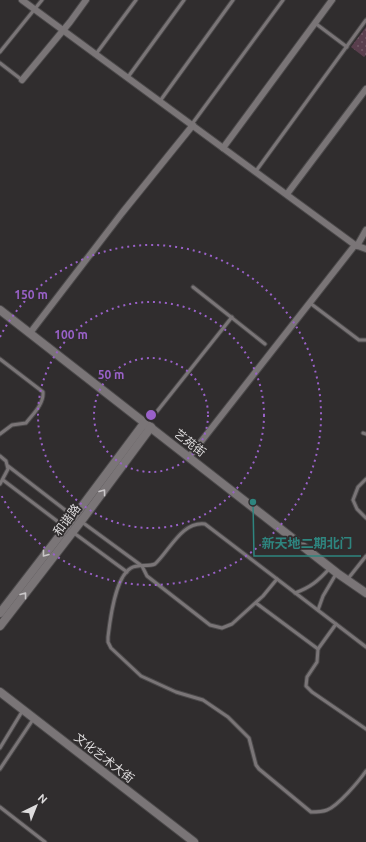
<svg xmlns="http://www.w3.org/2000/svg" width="366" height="842" font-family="Ubuntu,'Noto Sans SC',sans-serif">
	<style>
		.green { fill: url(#green-dots) }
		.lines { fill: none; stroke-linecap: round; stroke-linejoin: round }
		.service-casing { stroke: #4b494a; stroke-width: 5 }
		.minor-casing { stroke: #4b494a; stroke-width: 8 }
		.tertiary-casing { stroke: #4b494a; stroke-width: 10 }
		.service { stroke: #7a7577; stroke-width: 3 }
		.minor { stroke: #7a7577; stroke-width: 6 }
		.tertiary { stroke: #7a7577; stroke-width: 8 }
		.oneway { stroke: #cac7c9 }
		.ring { fill: none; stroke: #9961c8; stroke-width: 2; stroke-dasharray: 2 4 }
		.labels { text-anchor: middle; stroke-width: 3.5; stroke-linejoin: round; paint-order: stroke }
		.street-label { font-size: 12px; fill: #dedcdd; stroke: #302d2e }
		.centre { fill: #9961c8; stroke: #302d2e; stroke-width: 2 }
		.ring-label { font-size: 12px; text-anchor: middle; font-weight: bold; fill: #9961c8; stroke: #302d2e; stroke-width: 3.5; stroke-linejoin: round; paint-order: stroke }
		.leader { fill: none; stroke: #2e857f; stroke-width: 1.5 }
		.callout-dot { fill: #2e857f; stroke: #302d2e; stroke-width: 1.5 }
		.callout-label { font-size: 13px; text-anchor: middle; font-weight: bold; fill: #2e857f; stroke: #302d2e; stroke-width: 3.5; stroke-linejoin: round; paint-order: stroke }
	</style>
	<defs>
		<pattern id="green-dots" width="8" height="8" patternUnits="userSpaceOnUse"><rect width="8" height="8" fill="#593e4d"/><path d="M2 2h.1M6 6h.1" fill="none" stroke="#705966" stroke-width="1.8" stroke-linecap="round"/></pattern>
	</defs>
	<rect width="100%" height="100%" fill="#302d2e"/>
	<path class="green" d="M366 27V55L364 57 351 47Z"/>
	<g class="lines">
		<defs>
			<g id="service">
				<path d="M315 23 347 47"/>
				<path d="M0 52 42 0"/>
				<path d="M96 54 136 0"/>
				<path d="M0 63 22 80"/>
				<path d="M128 77 184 0"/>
				<path d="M160 101 233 0"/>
				<path d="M192 124 283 0"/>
				<path d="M256 171 366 20"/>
				<path d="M193 287 265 344"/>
				<path d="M310 303 359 340H366"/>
				<path d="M0 359 43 392C44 404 33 414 26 423L12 425 0 434"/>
				<path d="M147 424 232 317"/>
				<path d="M363 433 366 434"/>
				<path d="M0 456 6 461 8 469 0 484"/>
				<path d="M8 466 73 516"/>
				<path d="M366 479 358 487 353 500 357 509 366 518"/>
				<path d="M3 480 65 527"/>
				<path d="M82 522 142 566 147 576 210 625 222 628 232 624 263 596 277 579"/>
				<path d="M74 533 127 572"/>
				<path d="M347 580 366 556"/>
				<path d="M295 593C311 587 318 581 329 569"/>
				<path d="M256 603 318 649"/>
				<path d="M318 610 323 596 336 574"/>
				<path d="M336 624 318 649 317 662 307 677 306 686 312 692 366 729"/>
				<path d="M366 647 205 524C182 521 170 550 155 564 148 567 138 564 131 568 115 577 110 620 108 637V642L111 648 141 676 176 692 203 700 228 717 249 738 256 765 259 769 311 812C316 812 322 812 327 810 338 806 359 781 366 771"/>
				<path d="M0 748 23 710"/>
				<path d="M0 769 34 718"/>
				<path d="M0 807 45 842"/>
			</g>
			<g id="minor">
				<path d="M22 0 355 245 366 249"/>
				<path d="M22 80 70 22 86 0"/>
				<path d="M223 148 332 0"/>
				<path d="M287 194 366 89"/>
				<path d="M357 246 366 230"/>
				<path d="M30 333 122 213 193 125"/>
				<path d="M189 457 355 245"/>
			</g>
			<g id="tertiary">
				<path d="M0 310 337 573 366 593"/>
				<path d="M0 613 74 517 145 422"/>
				<path d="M0 626 85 516 151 427"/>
				<path d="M0 692 194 842"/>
			</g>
		</defs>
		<use href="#service" class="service-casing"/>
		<use href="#minor" class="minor-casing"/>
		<use href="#tertiary" class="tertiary-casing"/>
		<use href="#service" class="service"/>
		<use href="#minor" class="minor"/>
		<use href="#tertiary" class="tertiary"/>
	</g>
	<defs><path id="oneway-chevron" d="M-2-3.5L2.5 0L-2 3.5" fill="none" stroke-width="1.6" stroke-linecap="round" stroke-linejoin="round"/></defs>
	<g class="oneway">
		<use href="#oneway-chevron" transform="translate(103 492) rotate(-53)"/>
		<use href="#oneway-chevron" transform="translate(45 554) rotate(128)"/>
		<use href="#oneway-chevron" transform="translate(24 595) rotate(-52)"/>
	</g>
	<g class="ring">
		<circle cx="151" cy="415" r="57"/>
		<circle cx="151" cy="415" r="113"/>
		<path d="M0 337A170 170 0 1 1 0 493"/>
	</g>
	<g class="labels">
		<g class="street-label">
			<text transform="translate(190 443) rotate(38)" y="4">艺苑街</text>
			<text transform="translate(67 520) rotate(-53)" y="4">和谐路</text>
			<text transform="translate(104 758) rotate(38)" y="4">文化艺术大街</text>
		</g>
	</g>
	<circle cx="151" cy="415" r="6" class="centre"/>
	<g class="ring-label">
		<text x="31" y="299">150 m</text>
		<text x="71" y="339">100 m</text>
		<text x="111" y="379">50 m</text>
	</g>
	<path class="leader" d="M253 502L254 556H361"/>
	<circle class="callout-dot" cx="253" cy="502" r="4"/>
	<g class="callout-label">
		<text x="307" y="548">新天地二期北门</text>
	</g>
	<g transform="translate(36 806) rotate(43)" stroke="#302d2e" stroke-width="3" paint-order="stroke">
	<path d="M0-3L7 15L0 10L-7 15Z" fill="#dedcdd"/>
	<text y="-6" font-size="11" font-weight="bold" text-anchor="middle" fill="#dedcdd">N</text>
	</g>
</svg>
